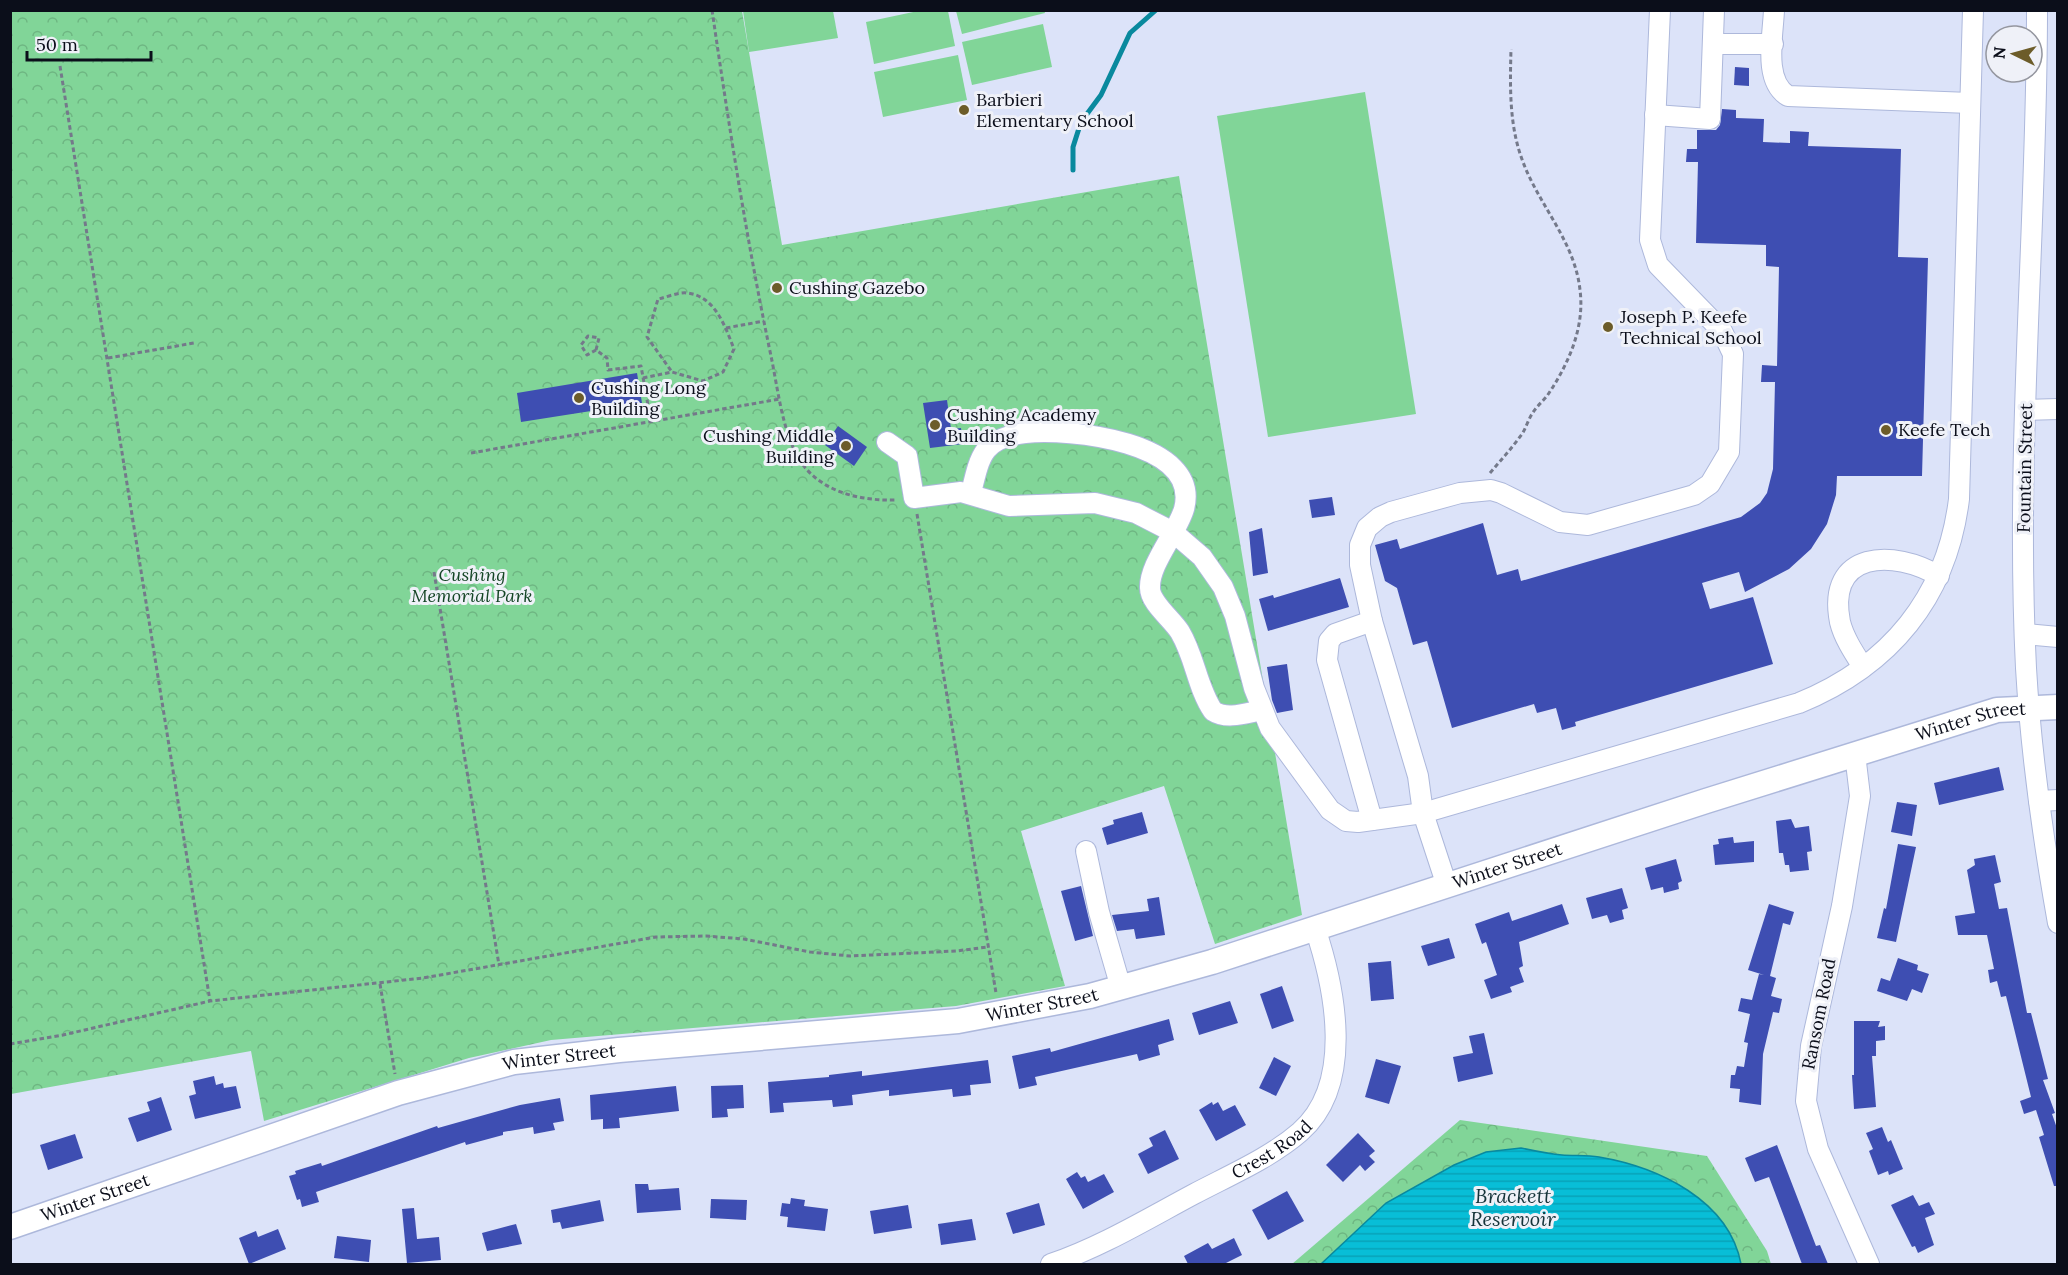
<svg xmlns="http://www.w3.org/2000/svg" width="2068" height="1275" font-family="Lora,serif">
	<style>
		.grass { fill: #81d598 }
		.park { fill: url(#park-crowns) }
		.water { fill: url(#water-rules); stroke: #09899e; stroke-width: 1.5 }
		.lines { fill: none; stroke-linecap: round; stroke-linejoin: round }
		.stream { stroke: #09899e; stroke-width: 5 }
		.building { fill: #3e4eb2 }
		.minor-casing { stroke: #adb8db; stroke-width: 22 }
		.major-casing { stroke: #adb8db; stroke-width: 27 }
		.path { stroke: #74798a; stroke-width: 3; stroke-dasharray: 4.5 3; stroke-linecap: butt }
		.minor { stroke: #fff; stroke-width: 20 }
		.major { stroke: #fff; stroke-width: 24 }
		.poi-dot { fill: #6c5c29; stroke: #eff1f8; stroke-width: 2 }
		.labels { text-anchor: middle; stroke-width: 6; stroke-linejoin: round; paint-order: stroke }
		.poi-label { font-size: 18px; fill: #0b0e1a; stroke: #eff1f8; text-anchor: start }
		.street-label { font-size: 18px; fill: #0b0e1a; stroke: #eff1f8 }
		.park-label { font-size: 18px; font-style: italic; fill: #144525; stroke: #eff1f8 }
		.water-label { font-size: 20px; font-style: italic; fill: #15343a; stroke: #eff1f8 }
	</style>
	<defs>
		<pattern id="park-crowns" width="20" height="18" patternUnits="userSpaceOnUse" patternTransform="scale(1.5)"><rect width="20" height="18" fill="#81d598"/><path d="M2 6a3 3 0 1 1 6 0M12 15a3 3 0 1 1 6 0" fill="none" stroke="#6eb682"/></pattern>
		<pattern id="water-rules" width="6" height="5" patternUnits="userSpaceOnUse" patternTransform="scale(1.5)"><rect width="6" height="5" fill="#08bed7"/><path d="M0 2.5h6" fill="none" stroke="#07a2b8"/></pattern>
	</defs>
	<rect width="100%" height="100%" fill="#dce3f9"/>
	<g class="grass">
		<path d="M1044 10 1045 13 962 34 956 11Z"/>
		<path d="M743 11H833L838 38 749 52Z"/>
		<path d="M918 11H948L955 46 874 64 866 22Z"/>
		<path d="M1043 24 1052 67 972 85 962 42Z"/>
		<path d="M958 55 967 100 883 117 874 72Z"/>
		<path d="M1365 92 1416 414 1268 437 1217 116Z"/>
	</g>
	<g class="park">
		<path d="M11 11H742L782 245 1179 176 1302 915 1215 944 1164 786 1021 831 1065 986 956 1006 551 1040 469 1058 264 1121 251 1051 11 1094Z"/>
		<path d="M1460 1120 1707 1156 1767 1251 1771 1264H1292Z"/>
	</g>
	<path class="water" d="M1521 1148C1535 1151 1549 1154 1562 1155 1574 1156 1587 1155 1599 1157 1658 1167 1729 1200 1741 1264H1321L1386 1203 1454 1165 1486 1152Z"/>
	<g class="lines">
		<path class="stream" d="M1073 170V147L1081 122 1101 95 1130 33 1156 10"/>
	</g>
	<g class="building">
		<path d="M1735 67 1749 68V86L1734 85Z"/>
		<path d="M1722 109 1736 110V118L1764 119 1763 142 1790 143V131L1809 132 1808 146 1901 149 1898 257 1928 258 1922 476H1837L1836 495 1827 524 1811 549 1789 569 1745 592 1739 572 1702 583 1710 609 1753 597 1773 664 1575 722 1576 726 1562 730 1556 708 1537 713 1534 704 1452 728 1427 641 1413 645 1397 588 1385 581 1375 545 1397 539 1400 549 1483 523 1497 575 1518 569 1521 581 1741 517 1760 503 1767 493 1773 469 1775 382H1761L1762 365 1777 366 1779 267 1766 266V245L1696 243 1698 162H1686L1687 149H1697V130H1716L1720 125Z"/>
		<path d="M637 373 642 403 521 422 517 393Z"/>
		<path d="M947 400 951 429 961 428 963 444 930 448 923 403Z"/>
		<path d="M838 426 867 447 854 466 825 445Z"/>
		<path d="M1332 497 1335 515 1312 518 1309 500Z"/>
		<path d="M1262 528 1268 573 1253 576 1249 532Z"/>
		<path d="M1340 578 1349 607 1268 631 1259 599 1273 595 1274 598Z"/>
		<path d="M1287 664 1293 710 1277 713 1272 700 1267 667Z"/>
		<path d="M1999 767 2004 790 1939 805 1934 783Z"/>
		<path d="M1897 802 1917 805 1912 836 1891 832Z"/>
		<path d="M1142 812 1148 833 1107 845 1102 828 1114 824 1113 820Z"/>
		<path d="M1791 819 1795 828 1809 826 1812 851 1807 852 1809 870 1790 872 1789 865H1785L1783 853H1779L1776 821Z"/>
		<path d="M1733 837 1734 843 1754 841V862L1715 865 1713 845 1719 844 1718 839Z"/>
		<path d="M1898 844 1916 847 1896 942 1877 938 1884 908 1886 909Z"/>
		<path d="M1995 855 2001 882 1994 884 1999 909 2007 908 2027 1013H2031L2048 1079 2043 1080 2055 1113 2052 1114 2058 1131V1186H2054L2039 1137 2044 1135 2036 1110 2024 1114 2020 1101 2031 1097 2006 996 2001 997 1997 981 1990 983 1988 970 1994 969 1987 935H1958L1955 916 1975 913 1967 870 1975 865 1974 859Z"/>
		<path d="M1676 859 1682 881 1678 883 1679 889 1664 893 1663 887 1651 890 1645 868Z"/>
		<path d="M1081 886 1093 936 1075 941 1061 891Z"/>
		<path d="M1622 888 1628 908 1622 910 1624 919 1610 923 1607 915 1592 919 1586 898Z"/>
		<path d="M1159 897 1165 935 1136 939 1134 929 1117 931 1112 915 1149 911 1147 899Z"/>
		<path d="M1562 904 1569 924 1519 942 1523 966 1519 968 1524 982 1510 987 1512 992 1491 999 1484 980 1497 975 1486 942 1482 944 1475 924 1509 912 1512 921Z"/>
		<path d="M1769 904 1794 912 1790 925 1783 923 1770 976 1776 978 1771 996 1782 999 1779 1013 1773 1012 1763 1054 1761 1105 1739 1102 1740 1089 1730 1088 1731 1075H1735L1737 1066 1744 1067 1748 1043 1744 1042 1750 1014 1738 1011 1741 998 1752 1000 1759 974 1764 975 1748 970Z"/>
		<path d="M1449 938 1455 958 1428 966 1421 946Z"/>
		<path d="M1898 958 1918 965 1917 970 1929 974 1922 993 1912 989 1907 1001 1877 991 1881 978 1890 981Z"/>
		<path d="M1391 961 1394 999 1371 1001 1368 963Z"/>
		<path d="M1282 986 1294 1021 1272 1029 1260 994Z"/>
		<path d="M1230 1001 1238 1023 1199 1035 1192 1013Z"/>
		<path d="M1169 1019 1174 1040 1158 1045 1160 1055 1139 1061 1137 1054 1035 1077 1037 1085 1019 1089 1012 1056 1050 1048 1051 1052Z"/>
		<path d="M1854 1021H1880L1878 1027 1885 1026V1040L1876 1041V1056H1872L1876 1107 1854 1109 1852 1075H1854Z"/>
		<path d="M1484 1033 1493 1074 1458 1082 1453 1057 1473 1053 1469 1036Z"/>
		<path d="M1274 1057 1291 1066 1276 1096 1259 1088Z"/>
		<path d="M1376 1059 1401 1066 1389 1104 1365 1097Z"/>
		<path d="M988 1060 991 1083 970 1085 971 1095 953 1097 952 1089 889 1096V1090L852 1095 853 1105 833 1107 832 1100 783 1103 784 1112 770 1113 768 1082 829 1077V1075L862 1071V1076Z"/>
		<path d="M214 1076 216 1085 223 1083 224 1088 236 1086 241 1108 195 1119 189 1096 196 1094 193 1081Z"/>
		<path d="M743 1085 744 1108 727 1109 728 1117 712 1118 711 1086Z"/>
		<path d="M676 1086 679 1111 619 1118 620 1128 603 1129V1119L591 1120 590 1095Z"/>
		<path d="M161 1097 172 1130 137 1142 128 1118 150 1111 147 1102Z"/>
		<path d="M560 1098 564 1121 553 1123 555 1130 534 1134 533 1127 503 1132V1135L466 1145 465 1142 316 1192 319 1202 302 1207 300 1199 297 1200 289 1176 296 1174 295 1171 321 1163 322 1166 437 1126 438 1128 520 1105Z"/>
		<path d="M1212 1102 1213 1105 1218 1102 1223 1111 1235 1105 1246 1125 1216 1141 1199 1110Z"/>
		<path d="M1882 1127 1888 1142 1891 1140 1903 1169 1889 1175 1888 1171 1878 1175 1869 1151 1873 1149 1866 1133Z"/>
		<path d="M1165 1130 1179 1159 1148 1174 1138 1154 1153 1146 1149 1138Z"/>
		<path d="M1358 1133 1375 1151 1369 1156 1375 1162 1365 1171 1360 1165 1343 1182 1326 1165Z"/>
		<path d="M75 1134 83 1158 48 1170 40 1145Z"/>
		<path d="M1777 1145 1816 1246 1820 1245 1828 1264H1802L1769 1177 1755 1182 1745 1158Z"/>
		<path d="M1077 1172 1081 1178 1085 1176 1088 1182 1104 1174 1114 1192 1083 1209 1066 1179Z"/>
		<path d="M635 1184H648L649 1190 679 1188 681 1210 637 1213Z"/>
		<path d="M1287 1191 1304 1221 1268 1240 1252 1210Z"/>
		<path d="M1913 1195 1919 1206 1929 1202 1935 1214 1925 1218 1934 1245 1918 1253 1915 1246 1912 1247 1891 1205Z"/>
		<path d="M791 1198 805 1200 804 1206 828 1209 825 1231 787 1227 788 1217 780 1216 782 1203 790 1204Z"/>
		<path d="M711 1199 747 1200 746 1220 710 1218Z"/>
		<path d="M600 1200 604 1221 562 1229 560 1222 553 1223 551 1210Z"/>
		<path d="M1039 1203 1045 1225 1013 1234 1006 1213Z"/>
		<path d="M908 1205 912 1228 874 1234 870 1211Z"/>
		<path d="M414 1208 417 1239 439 1237 441 1260 407 1263 402 1209Z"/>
		<path d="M972 1219 976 1240 941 1245 938 1224Z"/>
		<path d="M516 1224 522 1244 487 1251 482 1233Z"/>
		<path d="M278 1229 286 1249 249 1264 239 1238 256 1231 258 1237Z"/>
		<path d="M337 1236 371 1240 369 1262 334 1258Z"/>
		<path d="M1234 1238 1242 1255 1224 1264H1188L1184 1256 1208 1243 1212 1249Z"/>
	</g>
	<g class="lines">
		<defs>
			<g id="minor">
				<path d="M1774 10C1773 36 1763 81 1788 96L1970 103"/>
				<path d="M2037 10C2037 229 2015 449 2026 668 2031 753 2043 839 2058 923"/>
				<path d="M1713 44H1773"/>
				<path d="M1655 115 1710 119 1714 10"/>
				<path d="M2026 410 2058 409"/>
				<path d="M887 442 907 456 914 498 961 492 1009 506 1095 503 1136 513 1173 532 1202 557 1223 587 1235 616 1254 688 1270 728 1330 810 1346 821 1358 822 1423 813 1799 703C1890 666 1947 597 1959 499L1973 10"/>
				<path d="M971 493C980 455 983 438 1025 433 1068 428 1202 441 1184 509 1177 533 1149 564 1150 588 1150 603 1172 619 1180 632 1195 657 1197 687 1213 711 1227 720 1246 713 1262 710"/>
				<path d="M1372 621 1335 634 1329 641 1327 660 1372 820"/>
				<path d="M2025 634 2058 637"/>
				<path d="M1863 667C1854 653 1844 638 1840 622 1826 550 1894 549 1939 576"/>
				<path d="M1855 754 1860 796 1842 906 1811 1046 1806 1101 1818 1149 1869 1264"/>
				<path d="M2039 801 2058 800"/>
				<path d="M1086 851 1099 912 1121 988"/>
				<path d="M1447 886 1423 813 1418 776 1372 621 1360 565V545L1367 528 1380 517 1391 512 1460 493 1491 490 1501 493 1560 522 1588 525 1694 495 1710 484 1729 452 1733 354 1722 331 1658 265 1650 240 1660 10"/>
				<path id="s1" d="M1051 1264C1101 1247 1147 1219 1194 1194 1230 1175 1270 1158 1300 1132 1355 1084 1335 988 1315 928"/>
			</g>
			<g id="major">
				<path id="s2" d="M10 1227 398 1093 514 1062 619 1050 958 1021 1090 996 1212 962 1706 801 1997 710 2058 707"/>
			</g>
		</defs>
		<use href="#minor" class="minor-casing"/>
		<use href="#major" class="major-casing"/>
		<g class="path">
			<path d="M712 10C729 126 747 242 771 356 778 389 782 431 800 461 822 493 861 501 897 500"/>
			<path d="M60 66 210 1001"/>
			<path d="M726 328 764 321"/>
			<path d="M596 350 599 338 588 336 581 345 587 355 596 350 607 358 608 370 641 366 651 422"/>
			<path d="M108 358 194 343"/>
			<path d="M643 378 672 372 703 381 723 372 734 349C725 326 715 296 687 293 679 292 667 297 658 299L647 337 672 372"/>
			<path d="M471 453 780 399"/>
			<path d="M1490 473C1501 460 1512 448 1522 434 1526 428 1528 420 1532 414 1536 407 1542 402 1547 396 1568 365 1585 328 1580 290 1575 242 1539 205 1523 162 1509 126 1510 87 1511 49"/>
			<path d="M917 514 996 993"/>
			<path d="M434 572 499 965"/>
			<path d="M380 984 395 1074"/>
			<path d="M10 1044 63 1035 210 1001 423 978 656 937 706 936 744 939 810 952 850 956 956 951 988 947"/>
		</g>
		<use href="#minor" class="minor"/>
		<use href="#major" class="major"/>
	</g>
	<g class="poi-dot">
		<circle cx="964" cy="110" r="6"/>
		<circle cx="777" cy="288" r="6"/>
		<circle cx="1608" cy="327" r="6"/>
		<circle cx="579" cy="398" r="6"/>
		<circle cx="935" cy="425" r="6"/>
		<circle cx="1886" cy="430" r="6"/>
		<circle cx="846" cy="446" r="6"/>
	</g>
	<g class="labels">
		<g class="poi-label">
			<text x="976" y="106">Barbieri<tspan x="976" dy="21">Elementary School</tspan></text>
			<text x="789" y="294">Cushing Gazebo</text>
			<text x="1620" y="323">Joseph P. Keefe<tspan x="1620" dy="21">Technical School</tspan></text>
			<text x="591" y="394">Cushing Long<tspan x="591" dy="21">Building</tspan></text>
			<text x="947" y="421">Cushing Academy<tspan x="947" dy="21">Building</tspan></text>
			<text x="1898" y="436">Keefe Tech</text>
			<text x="834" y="442" text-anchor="end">Cushing Middle<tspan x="834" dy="21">Building</tspan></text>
		</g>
		<g class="street-label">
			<text transform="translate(2025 468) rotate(-89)" y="6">Fountain Street</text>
			<text dy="6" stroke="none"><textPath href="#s2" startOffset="2034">Winter Street</textPath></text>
			<text dy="6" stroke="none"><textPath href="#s2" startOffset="1548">Winter Street</textPath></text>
			<text dy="6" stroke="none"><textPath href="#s2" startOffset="1062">Winter Street</textPath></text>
			<text transform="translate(1819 1014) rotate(-79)" y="6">Ransom Road</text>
			<text dy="6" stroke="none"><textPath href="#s2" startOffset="576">Winter Street</textPath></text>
			<text dy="6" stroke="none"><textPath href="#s1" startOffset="249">Crest Road</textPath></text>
			<text dy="6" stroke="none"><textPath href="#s2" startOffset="90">Winter Street</textPath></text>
		</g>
		<g class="park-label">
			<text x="472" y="581">Cushing<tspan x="472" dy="21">Memorial Park</tspan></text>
		</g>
		<g class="water-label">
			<text x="1513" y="1203">Brackett<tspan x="1513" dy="23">Reservoir</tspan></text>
		</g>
	</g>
	<rect width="2068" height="1275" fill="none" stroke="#0b0e1a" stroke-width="24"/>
	<g transform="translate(2014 54) rotate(275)"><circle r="28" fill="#eff1f8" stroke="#94969f" stroke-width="1.5"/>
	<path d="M0-4.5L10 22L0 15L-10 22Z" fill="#6c5c29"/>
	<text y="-9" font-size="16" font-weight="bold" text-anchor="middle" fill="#0b0e1a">N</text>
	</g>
	<path d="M27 51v9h124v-9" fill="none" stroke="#0b0e1a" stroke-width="3"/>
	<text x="36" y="51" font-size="18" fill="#0b0e1a" stroke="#eff1f8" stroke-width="4.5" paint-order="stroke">50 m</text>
</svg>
